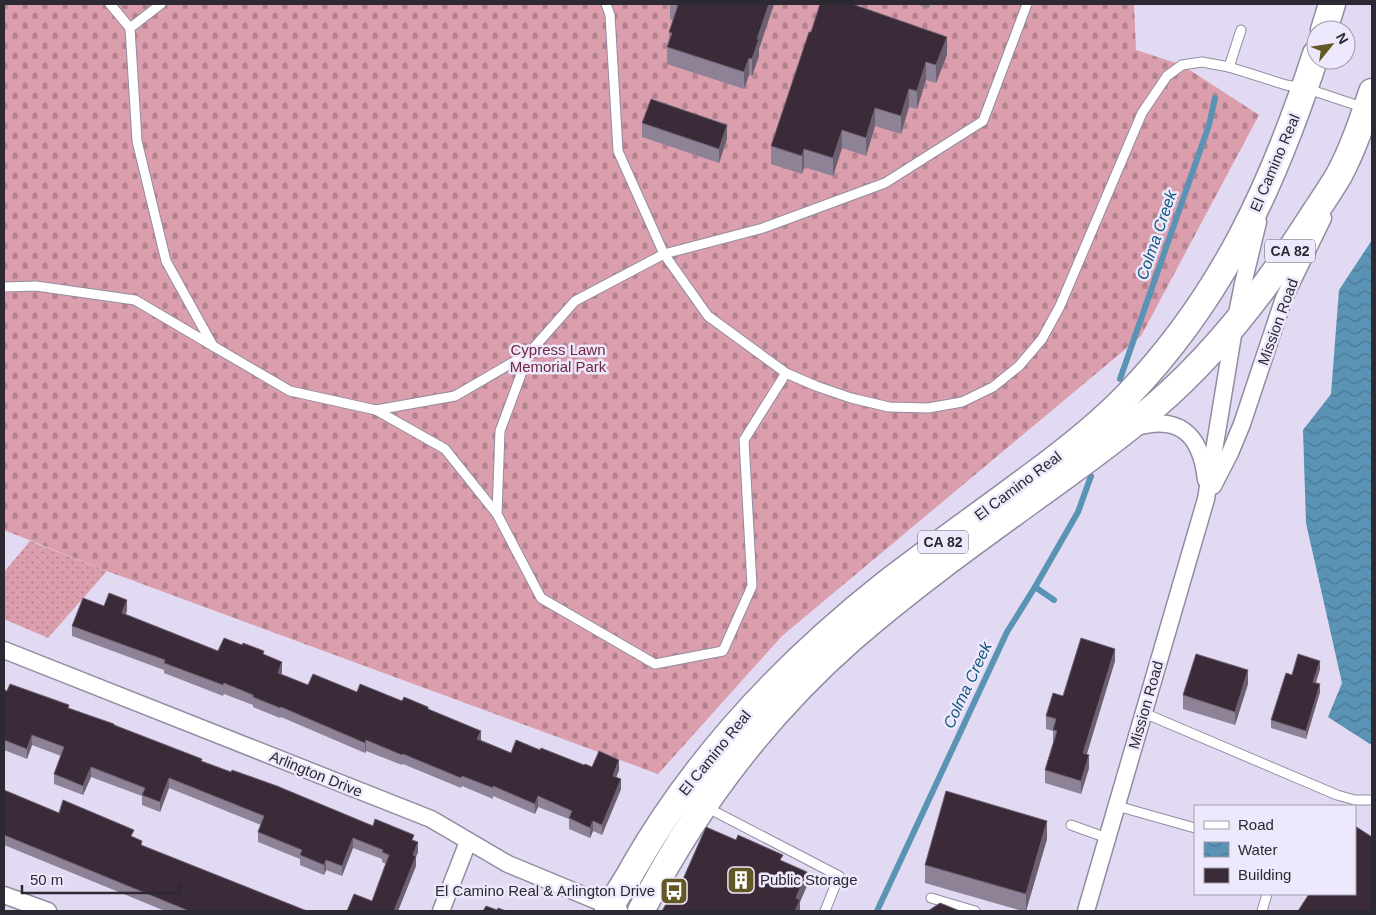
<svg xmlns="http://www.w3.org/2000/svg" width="1376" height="915" font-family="Helvetica,sans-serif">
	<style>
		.grass { fill: url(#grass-dots) }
		.cemetery { fill: url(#cemetery-stones) }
		.water { fill: url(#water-waves) }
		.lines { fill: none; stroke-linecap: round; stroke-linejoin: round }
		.stream { stroke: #5a93b4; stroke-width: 6 }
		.lane-casing { stroke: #928ca2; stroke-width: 11 }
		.street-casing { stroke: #928ca2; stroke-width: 19 }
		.primary-casing { stroke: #928ca2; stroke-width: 29 }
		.lane { stroke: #fff; stroke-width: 9 }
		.street { stroke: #fff; stroke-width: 16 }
		.primary { stroke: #fff; stroke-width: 26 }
		.wall { fill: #8e8296 }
		.shaded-wall { fill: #6d6071 }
		.building { fill: #3b2b39; stroke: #6d6071 }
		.labels { text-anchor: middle; stroke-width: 5; stroke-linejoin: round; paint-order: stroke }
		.shield { fill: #eee8fc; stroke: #66626f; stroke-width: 1 }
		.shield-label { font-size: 14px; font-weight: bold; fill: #2c2932 }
		.street-label { font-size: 15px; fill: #2c2932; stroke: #eee8fc }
		.park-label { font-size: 15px; fill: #722740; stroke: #eee8fc }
		.poi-label { font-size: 15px; fill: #2c2932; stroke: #eee8fc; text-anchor: start }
		.water-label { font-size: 16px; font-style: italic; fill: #11587a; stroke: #eee8fc }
	</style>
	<defs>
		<pattern id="grass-dots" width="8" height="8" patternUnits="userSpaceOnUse" patternTransform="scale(1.25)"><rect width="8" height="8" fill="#db9ead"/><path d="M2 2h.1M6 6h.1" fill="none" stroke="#b2818d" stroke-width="1.8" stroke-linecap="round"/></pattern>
		<pattern id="cemetery-stones" width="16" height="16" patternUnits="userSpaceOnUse" patternTransform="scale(1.25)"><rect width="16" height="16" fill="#db9ead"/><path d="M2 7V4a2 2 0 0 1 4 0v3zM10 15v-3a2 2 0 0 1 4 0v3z" fill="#b2818d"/></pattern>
		<pattern id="water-waves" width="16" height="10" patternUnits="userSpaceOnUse" patternTransform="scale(1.25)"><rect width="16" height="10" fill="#5a93b4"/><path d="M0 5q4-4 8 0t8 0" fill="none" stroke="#4b7893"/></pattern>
	</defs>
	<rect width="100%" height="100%" fill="#e2daf3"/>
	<path class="grass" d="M30 541 107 571 48 638 4 619V572Z"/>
	<path class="cemetery" d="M4 4H1134L1136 50 1182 65 1259 115 1141 336 782 636 658 774 107 571 4 530Z"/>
	<path class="water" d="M1372 240V743L1370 744 1328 717 1342 683 1306 523 1303 430 1331 394 1339 290Z"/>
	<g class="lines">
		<g class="stream">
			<path d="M1120 379 1209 125 1215 98"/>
			<path d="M1035 587 1054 600"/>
			<path d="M877 911 1007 632 1035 587 1078 512 1091 476"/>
		</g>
		<defs>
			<g id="lane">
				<path d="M110 4 130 28 161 4"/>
				<path d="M606 4 610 15 618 151 664 254 708 316 786 373 816 386 851 398 889 407 928 408 962 402 993 387 1019 366 1042 339 1060 306 1142 113 1167 76 1182 65 1202 62 1229 67 1286 85 1305 88 1365 108"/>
				<path d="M130 28 137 141 166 261 213 346 290 391 376 410 455 396 529 353 575 301 664 254 763 228 885 183 983 121 1027 4"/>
				<path d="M1229 67 1241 30"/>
				<path d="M4 287 36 286 135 300 213 346"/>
				<path d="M529 353 500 431 497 514 541 598 655 664 723 651 752 586 744 440 786 373"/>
				<path d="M376 410 445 449 497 514"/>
				<path d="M1144 713 1337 795 1355 800H1372"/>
				<path d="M1117 806 1195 828"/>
				<path d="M706 807 839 876 825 911"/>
				<path d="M1071 825 1107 838"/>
				<path d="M931 898 975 911"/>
				<path d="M1262 911 1267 894"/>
			</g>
			<g id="street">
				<path d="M1134 428C1179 414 1201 434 1206 480"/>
				<path d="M1213 486 1230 453 1242 424 1284 298 1323 218"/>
				<path d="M4 650 431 819 508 864 619 910"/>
				<path d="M4 895 48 911"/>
				<path d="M441 911 468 842"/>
				<path d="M1086 911 1206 499 1235 323 1243 284 1258 222"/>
			</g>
			<g id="primary">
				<path d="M1324 30 1332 4"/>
				<path d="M608 911C616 896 626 882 634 867 697 757 786 663 886 584 934 547 984 512 1032 476 1066 451 1099 425 1128 395 1223 296 1274 183 1316 54"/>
				<path d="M641 911C695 807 764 715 852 638 913 585 979 538 1044 491 1081 464 1120 437 1155 406 1217 353 1268 286 1312 217 1321 203 1331 189 1339 175 1353 149 1363 119 1372 92"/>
			</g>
		</defs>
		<use href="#lane" class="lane-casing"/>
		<use href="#street" class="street-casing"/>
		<use href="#primary" class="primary-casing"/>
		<use href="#lane" class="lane"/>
		<use href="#street" class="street"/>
		<use href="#primary" class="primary"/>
	</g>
	<g class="wall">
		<path d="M670 4H774L759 49V56L752 76 749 75 744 89 667 64V47L669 39V32L673 21 670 19Z"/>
		<path d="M915 4H930L929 8Z"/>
		<path d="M860 6 947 55 936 83 926 80 917 109 909 107 901 134 875 126 866 156 842 148 833 176 804 167 802 174 771 164V146L811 32Z"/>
		<path d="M642 123 727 139 719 163 642 137Z"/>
		<path d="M127 610 126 614 218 651 264 655 282 672V675L308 685 357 692 402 701 428 709 481 740 511 753 540 750 584 765 619 770 616 777 621 789 602 835 593 831 590 838 569 829V819L538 807 535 814 493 796V799L462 786 461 788 403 764 402 765 366 751 365 753 281 717 280 718 253 707V705L224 694 223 696 164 673V670L72 636V626Z"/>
		<path d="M1115 661 1087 754 1089 768 1081 794 1045 783V770L1053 743V731L1046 729V716L1063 696Z"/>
		<path d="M1320 669 1316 683 1320 692 1306 739 1271 728V720L1292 675Z"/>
		<path d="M1248 684 1235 725 1183 709V695Z"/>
		<path d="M4 694 69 708 114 725 202 761 414 841 418 852 416 856V866L398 911H347L372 901 386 864 382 862V859L353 848 342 876 326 870 324 875 300 865V859L258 842V832L261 825 169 788 160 812 142 805V796L91 777 83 795 54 784V774L61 756 32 745 27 759 4 750Z"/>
		<path d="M4 790 59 813 134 838 142 846 307 911H165L4 845Z"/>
		<path d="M1047 839 1026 911H1022L925 883V865Z"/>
	</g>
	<g class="shaded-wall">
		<path d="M769 4H774L759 49V56L752 76V59L757 39Z"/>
		<path d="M947 37V55L936 83V65Z"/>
		<path d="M749 58V75L744 89V72Z"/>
		<path d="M926 62V80L917 109V91Z"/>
		<path d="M909 89V107L901 134V116Z"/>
		<path d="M875 108V126L866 156V138Z"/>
		<path d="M727 125V139L719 163V149Z"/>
		<path d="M842 130V148L833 176V158Z"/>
		<path d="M804 149V167L802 174V156Z"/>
		<path d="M127 600V610L122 623V613Z"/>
		<path d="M1115 649V661L1083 766V753Z"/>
		<path d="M1320 661V669L1313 690V682Z"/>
		<path d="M282 662V672L278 684V673Z"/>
		<path d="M1248 670V684L1235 725V712Z"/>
		<path d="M1320 684V692L1306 739V731Z"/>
		<path d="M481 731V741L477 739Z"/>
		<path d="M32 735V745L27 759V749Z"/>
		<path d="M366 740V751L365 753V743Z"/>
		<path d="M1089 755V768L1081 794V781Z"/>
		<path d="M619 760V770L613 786V776Z"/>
		<path d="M91 767V777L83 795V786Z"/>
		<path d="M169 778V788L160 812V802Z"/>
		<path d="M621 779V789L602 835V825Z"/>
		<path d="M538 796V807L535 814V804Z"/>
		<path d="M593 821V831L590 838V828Z"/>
		<path d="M1047 821V839L1026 911V894Z"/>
		<path d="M353 838V848L342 876V866Z"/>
		<path d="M418 842V852L413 864V855Z"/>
		<path d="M416 856V866L398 911H394Z"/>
		<path d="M326 860V870L324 875V865Z"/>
		<path d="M807 872V886L800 902V911H795L796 898Z"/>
	</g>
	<g class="building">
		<path d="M674 4H769L757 39H759L752 59 749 58 744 72 667 47 672 33 669 32 678 5Z"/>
		<path d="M820 4H855V5L947 37 936 65 926 62 917 91 909 89 901 116 875 108 866 138 842 130 833 158 804 149 802 156 771 146 809 32H811Z"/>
		<path d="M651 99 727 125 719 149 642 123Z"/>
		<path d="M109 593 127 600 122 613 218 651 224 638 242 645 243 643 264 651 263 654 282 662 278 673 308 685 313 674 357 692 360 684 402 701 404 697 428 707V709L481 731 477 739 511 753 516 740 540 750 541 748 584 765 585 764 592 767 599 751 619 760 613 776 621 779 602 825 593 821 590 828 569 818 572 811 538 796 535 804 493 786V788L462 776 461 778 403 754 402 755 366 740 365 743 281 707 280 708 253 697V695L224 683 223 685 164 663 165 660 72 626 83 598 104 606Z"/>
		<path d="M1081 638 1115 649 1083 753 1089 755 1081 781 1045 770 1057 731 1053 730 1056 719 1046 716 1053 693 1063 696Z"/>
		<path d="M1196 654 1248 670 1235 712 1183 695Z"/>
		<path d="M1298 654 1320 661 1313 682 1320 684 1306 731 1271 720 1286 673 1292 675Z"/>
		<path d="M10 684 69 705 68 708 114 724V725L202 759 201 761 231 772 232 770 277 786 373 826 375 819 414 835 412 840 418 842 413 855 416 856 394 911H395H347L354 894 372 901 389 855 382 852 383 850 353 838 342 866 326 860 324 865 300 855 302 850 258 832 264 816 169 778 160 802 142 795 145 788 91 767 83 786 54 774 64 747 32 735 27 749 4 740V694L5 690 7 691Z"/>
		<path d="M4 790 59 813 63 800 134 830 131 836 142 841 141 845 307 911H189L4 835Z"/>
		<path d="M946 791 1047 821 1026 894 925 865Z"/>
		<path d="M1355 826 1372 837V911H1298L1309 894H1355Z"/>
		<path d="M706 827 736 840 738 835 783 855 780 860 807 872 796 898 800 900 795 911H662L667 902 672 904Z"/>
		<path d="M940 903 960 911H928Z"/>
		<path d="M486 906 497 910 498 908 506 911H483Z"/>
	</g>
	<defs>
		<symbol id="building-square" viewBox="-11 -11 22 22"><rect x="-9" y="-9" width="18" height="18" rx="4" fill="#635824" stroke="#eee8fc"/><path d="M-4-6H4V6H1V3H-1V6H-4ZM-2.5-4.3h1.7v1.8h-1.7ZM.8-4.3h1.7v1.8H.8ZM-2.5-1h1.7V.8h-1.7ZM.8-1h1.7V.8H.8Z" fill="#fff"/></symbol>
		<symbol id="bus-square" viewBox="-11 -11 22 22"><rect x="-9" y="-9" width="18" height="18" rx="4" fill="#635824" stroke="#eee8fc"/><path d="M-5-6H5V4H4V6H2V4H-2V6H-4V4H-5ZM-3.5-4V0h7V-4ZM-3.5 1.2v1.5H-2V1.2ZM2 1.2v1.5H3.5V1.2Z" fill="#fff"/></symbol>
	</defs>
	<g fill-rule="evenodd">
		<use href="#building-square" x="725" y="864" width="32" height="32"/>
		<use href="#bus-square" x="658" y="875" width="32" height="32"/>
	</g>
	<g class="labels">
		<g class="shield">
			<rect x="1265" y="239.5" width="50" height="23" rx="4"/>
			<rect x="918" y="530.5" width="50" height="23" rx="4"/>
		</g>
		<g class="shield-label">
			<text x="1290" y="256">CA 82</text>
			<text x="943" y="547">CA 82</text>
		</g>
		<g class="street-label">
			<text transform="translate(1275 163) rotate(-67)" y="5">El Camino Real</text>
			<text transform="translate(1278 322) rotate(-70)" y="5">Mission Road</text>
			<text transform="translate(1018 486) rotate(-37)" y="5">El Camino Real</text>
			<text transform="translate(1146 705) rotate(-74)" y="5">Mission Road</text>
			<text transform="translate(715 753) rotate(-51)" y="5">El Camino Real</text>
			<text transform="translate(316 774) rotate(22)" y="5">Arlington Drive</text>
		</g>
		<g class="park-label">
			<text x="558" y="355">Cypress Lawn<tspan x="558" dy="17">Memorial Park</tspan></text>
		</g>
		<g class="poi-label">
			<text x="760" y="885">Public Storage</text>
			<text x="655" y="896" text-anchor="end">El Camino Real &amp; Arlington Drive</text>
		</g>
		<g class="water-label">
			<text transform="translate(1156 235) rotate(-71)" y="6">Colma Creek</text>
			<text transform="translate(967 685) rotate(-65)" y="6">Colma Creek</text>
		</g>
	</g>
	<rect width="1376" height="915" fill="none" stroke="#2c2932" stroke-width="10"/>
	<rect x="1194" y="805" width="162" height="90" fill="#eee8fc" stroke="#a09cab"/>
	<rect x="1204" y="821" width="25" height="8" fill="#ffffff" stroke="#a09cab"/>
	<text x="1238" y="830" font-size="15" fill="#2c2932">Road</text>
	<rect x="1204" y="842" width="25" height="15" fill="url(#water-waves)" stroke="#a09cab"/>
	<text x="1238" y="855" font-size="15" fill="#2c2932">Water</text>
	<rect x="1204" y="868" width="25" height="15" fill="#3b2b39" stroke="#a09cab"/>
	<text x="1238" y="880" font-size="15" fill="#2c2932">Building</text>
	<g transform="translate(1331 45) rotate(60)"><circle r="24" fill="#eee8fc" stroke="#a09cab"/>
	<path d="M0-4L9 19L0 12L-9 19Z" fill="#635824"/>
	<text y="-8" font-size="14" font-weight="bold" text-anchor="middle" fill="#2c2932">N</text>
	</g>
	<path d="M22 885v8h158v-8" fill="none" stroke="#2c2932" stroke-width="2.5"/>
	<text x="30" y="885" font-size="15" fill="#2c2932" stroke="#eee8fc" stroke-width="4" paint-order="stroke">50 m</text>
</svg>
